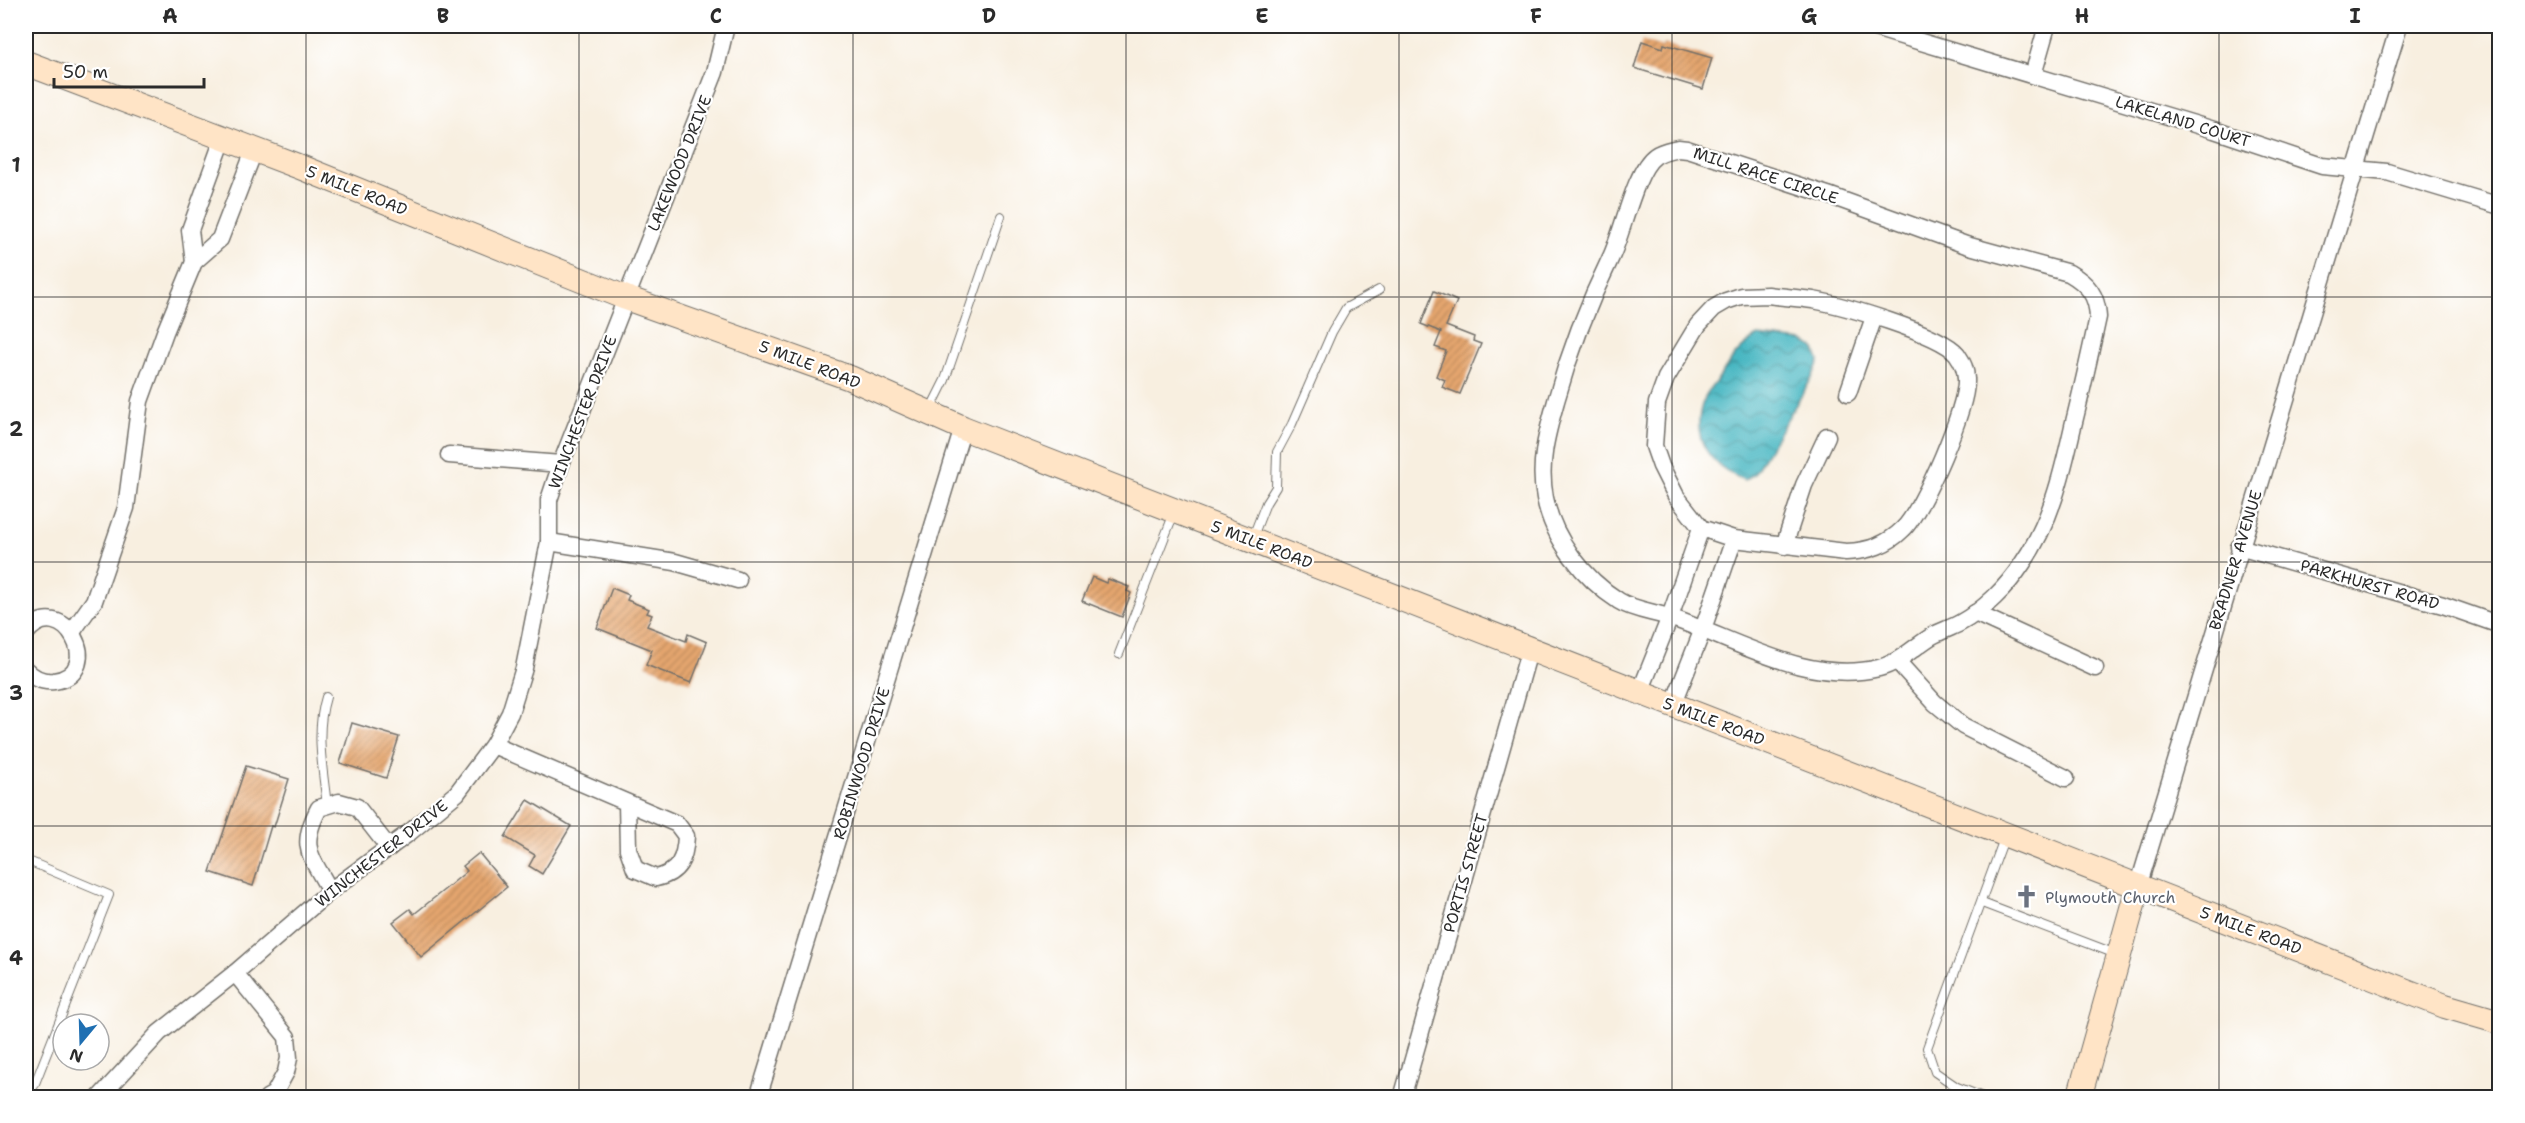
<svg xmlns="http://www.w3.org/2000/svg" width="2525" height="1123" font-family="'Shantell Sans',sans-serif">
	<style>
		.water { fill: url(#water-waves); stroke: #3a7176; stroke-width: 1.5 }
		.building { fill: url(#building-hatch) }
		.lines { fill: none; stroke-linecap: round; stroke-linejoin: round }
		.lane-casing { stroke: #73706a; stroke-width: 10 }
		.street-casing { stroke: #73706a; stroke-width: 19 }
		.secondary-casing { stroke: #73706a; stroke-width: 26 }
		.lane { stroke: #fff; stroke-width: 8 }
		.street { stroke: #fff; stroke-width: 16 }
		.secondary { stroke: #ffe4c6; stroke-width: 24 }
		.grid { fill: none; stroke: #2b2b2b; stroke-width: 1.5; stroke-opacity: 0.55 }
		.labels { text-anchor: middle; stroke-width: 4.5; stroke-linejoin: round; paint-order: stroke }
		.street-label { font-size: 16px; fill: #2b2b2b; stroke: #fff }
		.worship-label { font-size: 16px; fill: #5b616d; stroke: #fff; text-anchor: start }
		.neatline { fill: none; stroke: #2b2b2b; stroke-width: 2 }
		.grid-label { font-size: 20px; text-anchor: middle; font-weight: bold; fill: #2b2b2b }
	</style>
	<defs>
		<pattern id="water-waves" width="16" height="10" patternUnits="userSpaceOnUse" patternTransform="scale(1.5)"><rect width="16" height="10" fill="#48b7c2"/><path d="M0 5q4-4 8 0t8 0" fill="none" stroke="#3c959e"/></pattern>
		<pattern id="building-hatch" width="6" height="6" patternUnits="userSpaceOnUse" patternTransform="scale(1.5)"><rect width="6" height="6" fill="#e5a66e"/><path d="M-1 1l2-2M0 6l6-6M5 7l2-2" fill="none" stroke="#ba875b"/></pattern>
	</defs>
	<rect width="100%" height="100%" fill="#fff"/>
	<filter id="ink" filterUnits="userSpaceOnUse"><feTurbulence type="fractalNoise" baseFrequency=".0167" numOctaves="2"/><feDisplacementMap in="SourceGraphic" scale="12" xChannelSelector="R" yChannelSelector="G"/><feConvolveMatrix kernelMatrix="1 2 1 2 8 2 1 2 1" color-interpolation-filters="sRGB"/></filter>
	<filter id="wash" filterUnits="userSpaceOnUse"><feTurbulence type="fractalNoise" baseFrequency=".008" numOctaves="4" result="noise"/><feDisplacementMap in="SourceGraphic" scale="24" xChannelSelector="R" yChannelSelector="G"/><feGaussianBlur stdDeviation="1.35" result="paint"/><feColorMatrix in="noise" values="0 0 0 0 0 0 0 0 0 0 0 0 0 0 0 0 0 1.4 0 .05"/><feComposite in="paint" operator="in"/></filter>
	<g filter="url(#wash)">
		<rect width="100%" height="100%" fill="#f8efe0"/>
		<path class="water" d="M1758 336 1803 341 1814 347 1819 361 1812 378 1754 474 1744 480C1709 465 1689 438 1704 399 1707 391 1715 383 1720 376 1733 357 1738 349 1758 336Z"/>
		<g id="blocks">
			<g class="building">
				<path d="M1642 41 1663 48 1664 44 1712 58 1703 89 1634 68Z"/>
				<path d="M1434 291 1457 301 1446 326 1474 337 1473 341 1481 344 1460 394 1442 387 1445 380 1436 376 1446 351 1435 347 1441 332 1421 324Z"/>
				<path d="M1092 577 1106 583 1108 579 1129 587 1127 591 1131 593 1122 617 1082 601Z"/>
				<path d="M612 588 629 595 627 600 649 609 647 613 652 615 647 626 686 641 688 634 707 642 691 683 646 665 652 650 597 628Z"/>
				<path d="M352 723 399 737 386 778 340 763Z"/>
				<path d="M246 766 289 779 274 827 271 826 253 886 210 872Z"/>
				<path d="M528 800 571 826 542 874 529 866 535 855 505 837Z"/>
				<path d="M479 853 507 887 421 957 393 922 410 909 414 914 449 886 467 871 463 866Z"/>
			</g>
		</g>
	</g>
	<g filter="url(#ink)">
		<use href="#blocks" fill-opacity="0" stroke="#73706a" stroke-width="1.5"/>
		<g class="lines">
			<defs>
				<g id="lane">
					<path d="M930 410 945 380 1001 216"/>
					<path d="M1252 539 1266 503 1276 487 1277 452 1292 424 1332 332 1346 308 1379 290"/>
					<path d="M1119 654 1174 513"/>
					<path d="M326 697C315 733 323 769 327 806"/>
					<path d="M26 860 109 895 34 1086 26 1091"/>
					<path d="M1982 903 2116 954"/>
					<path d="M1985 1098 1957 1087 1935 1072 1927 1048 2005 836"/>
				</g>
				<g id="street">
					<path d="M1868 26 2214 130 2322 166 2387 172 2500 206"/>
					<path d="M2033 75 2047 26"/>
					<path d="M1678 148 1687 149 1828 195 1966 245 2069 273C2088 284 2097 295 2098 317 2090 354 2082 390 2073 426 2062 475 2051 522 2022 564 2007 587 1984 610 1960 623 1951 628 1941 631 1932 636 1914 647 1899 663 1879 668 1807 685 1737 640 1672 618 1655 612 1633 610 1619 601 1584 579 1553 539 1545 498 1538 464 1547 433 1556 401 1570 350 1588 304 1611 257 1623 232 1635 170 1655 156 1662 151 1670 150 1678 148Z"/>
					<path d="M194 262 190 230 223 139"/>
					<path d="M1768 295C1783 297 1798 298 1813 300 1841 305 1940 333 1957 354 1962 361 1966 371 1966 379 1968 406 1923 510 1903 529 1887 545 1869 551 1846 552L1734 539 1701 528 1676 496 1661 466 1654 446 1657 403 1666 378 1698 325 1714 308 1726 301 1741 296Z"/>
					<path d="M1848 393 1874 317"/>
					<path d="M449 455 561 464"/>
					<path d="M549 542 675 562 738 580"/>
					<path d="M1784 546 1804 485 1827 436"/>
					<path d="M2239 547 2443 605 2500 625"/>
					<path d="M1975 613 2095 668"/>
					<path d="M72 632 94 601 126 508 140 401 165 332 194 262 220 239 254 151"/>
					<path d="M26 633C62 589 108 673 54 681 43 682 33 678 26 670"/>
					<path d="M1897 661 1935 703 1963 726 2066 778"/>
					<path d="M1640 692 1670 617 1701 528"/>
					<path d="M1673 705 1703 629 1734 539"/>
					<path d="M493 745 677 824 686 836C685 859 679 873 656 878L635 869 628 849 627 803"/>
					<path d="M2138 887 2399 26"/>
					<path d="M330 891C311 855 298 848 319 808L339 802 357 807 389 848"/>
					<path d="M235 973 287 1037 289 1058 286 1072 274 1094 267 1098"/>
					<path d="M99 1098 159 1033 235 973 330 891 410 832 457 793 493 745 510 713 524 668 549 542V500L561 464 715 72 726 26"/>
					<path d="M758 1098 963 428"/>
					<path d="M1402 1098 1530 648"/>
				</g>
				<g id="secondary">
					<path d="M26 63 300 167 626 298 850 378 963 428 2445 1006 2500 1022"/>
					<path d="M2079 1098 2138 887"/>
				</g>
			</defs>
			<use href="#lane" class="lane-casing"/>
			<use href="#street" class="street-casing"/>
			<use href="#secondary" class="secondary-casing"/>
			<use href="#lane" class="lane"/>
			<use href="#street" class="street"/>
			<use href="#secondary" class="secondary"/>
		</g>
	</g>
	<path class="grid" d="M306 26V1098M579 26V1098M853 26V1098M1126 26V1098M1399 26V1098M1672 26V1098M1946 26V1098M2219 26V1098M26 297H2500M26 562H2500M26 826H2500"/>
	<defs>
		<symbol id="church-bare" viewBox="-9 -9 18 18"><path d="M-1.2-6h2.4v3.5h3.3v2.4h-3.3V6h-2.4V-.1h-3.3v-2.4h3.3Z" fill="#6b7280" stroke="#fff" stroke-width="2.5" paint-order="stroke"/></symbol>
	</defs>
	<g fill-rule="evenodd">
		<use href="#church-bare" x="2010" y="880" width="33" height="33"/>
	</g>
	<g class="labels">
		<g class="street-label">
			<text transform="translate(2183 121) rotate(17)" y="6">LAKELAND COURT</text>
			<text transform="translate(679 163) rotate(-68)" y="6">LAKEWOOD DRIVE</text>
			<text transform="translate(1766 175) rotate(18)" y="6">MILL RACE CIRCLE</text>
			<text transform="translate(357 190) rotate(22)" y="6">5 MILE ROAD</text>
			<text transform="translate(810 364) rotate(21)" y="6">5 MILE ROAD</text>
			<text transform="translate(582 412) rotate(-69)" y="6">WINCHESTER DRIVE</text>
			<text transform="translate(1262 544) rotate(21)" y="6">5 MILE ROAD</text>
			<text transform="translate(2235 560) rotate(-73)" y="6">BRADNER AVENUE</text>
			<text transform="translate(2370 584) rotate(16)" y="6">PARKHURST ROAD</text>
			<text transform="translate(1714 721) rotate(21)" y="6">5 MILE ROAD</text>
			<text transform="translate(861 763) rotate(-73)" y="6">ROBINWOOD DRIVE</text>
			<text transform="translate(381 853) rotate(-38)" y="6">WINCHESTER DRIVE</text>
			<text transform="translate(1465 873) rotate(-74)" y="6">PORTIS STREET</text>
			<text transform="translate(2251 930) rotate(21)" y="6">5 MILE ROAD</text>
		</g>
		<g class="worship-label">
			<text x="2045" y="903">Plymouth Church</text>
		</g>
	</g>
	<rect width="2525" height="1123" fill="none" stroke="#fff" stroke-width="66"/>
	<g transform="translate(81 1042) rotate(199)"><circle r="28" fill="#ffffff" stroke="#aaaaaa" stroke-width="1.5"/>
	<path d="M0-4.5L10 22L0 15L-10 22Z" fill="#1f6fb2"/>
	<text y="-9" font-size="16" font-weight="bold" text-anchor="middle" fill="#2b2b2b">N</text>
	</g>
	<path d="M54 78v9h150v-9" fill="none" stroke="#2b2b2b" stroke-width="3"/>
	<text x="63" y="78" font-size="18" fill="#2b2b2b" stroke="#ffffff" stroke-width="4.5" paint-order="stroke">50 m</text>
	<rect x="33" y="33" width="2459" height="1057" class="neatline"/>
	<g class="grid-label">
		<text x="170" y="23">A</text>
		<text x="443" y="23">B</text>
		<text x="716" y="23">C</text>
		<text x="989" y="23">D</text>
		<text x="1262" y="23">E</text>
		<text x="1536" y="23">F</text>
		<text x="1809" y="23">G</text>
		<text x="2082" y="23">H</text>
		<text x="2355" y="23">I</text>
		<text x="16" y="172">1</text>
		<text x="16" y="436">2</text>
		<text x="16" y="700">3</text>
		<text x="16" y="965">4</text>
	</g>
</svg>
